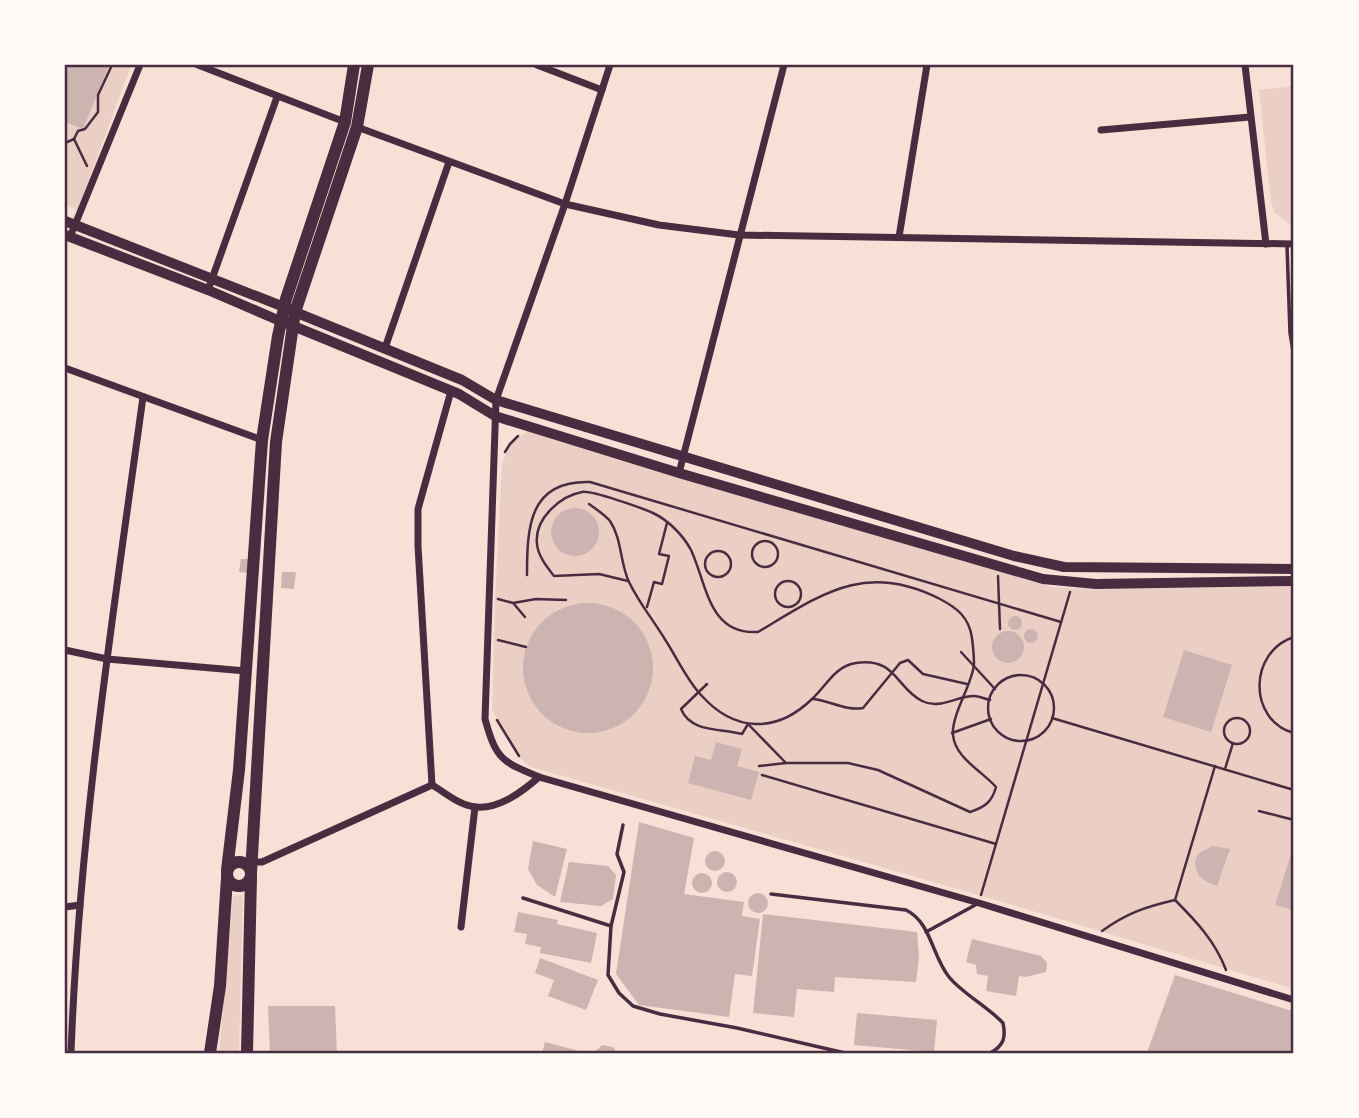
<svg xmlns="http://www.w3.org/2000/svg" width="1359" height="1118" font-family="Barlow,sans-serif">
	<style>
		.green { fill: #ebcfc5 }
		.building { fill: #ccb4b1 }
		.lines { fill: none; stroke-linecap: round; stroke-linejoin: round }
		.path { stroke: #4a2c40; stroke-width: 2.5 }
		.service { stroke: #4a2c40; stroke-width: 3.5 }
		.minor { stroke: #4a2c40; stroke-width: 7 }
		.tertiary { stroke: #4a2c40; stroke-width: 10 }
		.secondary { stroke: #4a2c40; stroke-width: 10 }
		.primary { stroke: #4a2c40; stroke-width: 12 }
		.neatline { fill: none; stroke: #4a2c40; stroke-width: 2.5 }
	</style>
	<rect width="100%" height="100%" fill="#f7e1d7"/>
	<g class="green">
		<path d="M65 65H131L78 210 65 205Z"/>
		<path d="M1292 86 1294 227 1274 212 1271 202 1259 90Z"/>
		<path d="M529 430 1052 587 1096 589 1294 583V989L979 895 531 767 520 758 492 710 495 598 502 463 510 444Z"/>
		<path d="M243 895 239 1053H219L233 896Z"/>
	</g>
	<g class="building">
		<path d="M65 65H109L83 129 65 122Z"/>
		<circle cx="575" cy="532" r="24"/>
		<path d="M241 559H251L250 573 239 572Z"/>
		<path d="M282 572H296L294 589 281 588Z"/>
		<circle cx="588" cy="668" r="65"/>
		<circle cx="1015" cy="623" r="7"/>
		<circle cx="1031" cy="636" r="7"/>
		<circle cx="1008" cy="647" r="16"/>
		<path d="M1184 650 1232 665 1211 732 1163 717Z"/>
		<path d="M716 742 742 749 737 766 759 772 751 800 688 783 695 756 711 760Z"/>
		<path d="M639 822 694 838 684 894 744 902 742 916 760 919 752 976 735 974 729 1017 639 1005 616 974Z"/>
		<path d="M533 841 567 849 555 897 537 885 528 869Z"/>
		<path d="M1213 846 1230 849 1217 886 1207 882 1200 877 1196 870 1195 861 1199 853Z"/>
		<circle cx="715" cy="861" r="10"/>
		<path d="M1292 851 1294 852V910L1275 905Z"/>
		<path d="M569 862 608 866 616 875 613 899 601 906 560 902Z"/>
		<circle cx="727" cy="882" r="10"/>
		<circle cx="702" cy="883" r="10"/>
		<circle cx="758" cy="903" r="10"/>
		<path d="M518 912 558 920 557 924 597 933 591 963 540 953 541 947 525 944 527 934 514 932Z"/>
		<path d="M763 914 917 932 919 957 916 982 835 977 834 992 797 989 794 1017 753 1013Z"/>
		<path d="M972 939 1041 956 1047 963 1046 972 1026 977 1019 976 1016 996 986 991 988 976 977 974 976 965 966 962Z"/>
		<path d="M540 958 598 980 586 1010 548 996 554 980 535 973Z"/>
		<path d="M1175 975 1292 1011 1294 1053H1147Z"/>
		<path d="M268 1006H335L337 1053H270Z"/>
		<path d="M857 1013 937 1020 934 1052 854 1045Z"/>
		<path d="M545 1042 583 1052V1053H542Z"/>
		<path d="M602 1045 613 1047 617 1053H594Z"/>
	</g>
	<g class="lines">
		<g class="path">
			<path d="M74 139 78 131 85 129 98 112V95L112 65"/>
			<path d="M65 143 74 139 87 166"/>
			<path d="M505 452 510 444 518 436"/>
			<path d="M589 504C596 509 605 515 610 521 622 539 620 563 629 582 639 603 654 621 666 641 677 658 687 680 701 695 734 732 776 734 812 699 827 685 835 666 856 663 896 657 896 688 922 701 940 710 956 696 974 696 979 696 985 699 990 700"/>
			<circle cx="765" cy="554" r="13"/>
			<circle cx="718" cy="564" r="13"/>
			<path d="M527 575C527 527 529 480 590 482L1061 622"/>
			<path d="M998 576 1000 629"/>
			<circle cx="788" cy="594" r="13"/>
			<path d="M628 581 599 574 554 576C547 567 538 556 537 544 534 519 560 496 582 492 591 490 642 508 653 513 668 520 683 535 691 550 707 584 708 635 758 632 822 594 865 561 940 599 957 608 969 617 972 638 973 646 974 656 974 664 973 683 951 715 953 735 955 758 982 771 996 787 992 802 985 807 970 812L878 770 848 763H786L748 724 742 734C721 728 691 733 681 709L707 684"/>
			<path d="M498 599 513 603 536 599 566 600"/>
			<path d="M514 604 525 617"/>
			<path d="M647 607 654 582 662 584 669 556 659 554 667 523"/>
			<path d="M1294 637C1249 651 1247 720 1294 733"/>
			<path d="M498 640 526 647"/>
			<path d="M961 652 995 689"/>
			<circle cx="1021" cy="708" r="33"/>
			<path d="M813 699C831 701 845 711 863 708L900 663 908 660 923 674 967 684"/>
			<path d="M1052 718 1294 790"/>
			<circle cx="1237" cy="731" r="13"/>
			<path d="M497 720 519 756"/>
			<path d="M952 733 991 719"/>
			<path d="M759 766 786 763"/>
			<path d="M1225 769 1233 743"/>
			<path d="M762 775 996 844"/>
			<path d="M1259 811 1294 820"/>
			<path d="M981 895 1070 592"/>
			<path d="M1175 900 1215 766"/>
			<path d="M1175 900C1196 921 1215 941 1226 970"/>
			<path d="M1102 931C1127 913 1145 907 1175 900"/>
		</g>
		<g class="service">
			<path d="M1287 246 1290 333 1294 357"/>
			<path d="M623 825 617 854 624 872 611 926 608 975 619 993 633 1006 660 1014 737 1028 845 1053"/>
			<path d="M771 894 906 910C931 922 932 956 949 977 963 994 987 1006 1003 1023 1006 1037 1004 1046 990 1053"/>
			<path d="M523 898 611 926"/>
			<path d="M926 932 977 904"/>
		</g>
		<g class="minor">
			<path d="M198 65 345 122"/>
			<path d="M537 65 602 90"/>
			<path d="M610 65 565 204 496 400 485 719C496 759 502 762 539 777L979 903 1294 1000"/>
			<path d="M1245 65 1266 244"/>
			<path d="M357 127 565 204 659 225 739 235 1294 244"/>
			<path d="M1101 130 1250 117"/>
			<path d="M70 237 140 65"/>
			<path d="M899 237 927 65"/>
			<path d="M208 290 277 97"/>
			<path d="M385 348 449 162"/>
			<path d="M65 368 262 440"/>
			<path d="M679 473 784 65"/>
			<path d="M65 650 107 659 246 671"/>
			<path d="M432 785 418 546V509L451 391"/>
			<path d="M251 862H262L432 785C446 793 460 806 476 807 500 809 523 791 539 777"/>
			<path d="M65 907 80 905"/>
			<path d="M461 927 475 807"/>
			<path d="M71 1053C79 834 113 615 143 397"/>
		</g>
		<g class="tertiary">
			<path d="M65 221 284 307"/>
			<path d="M65 235 208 290 280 321"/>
		</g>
		<g class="secondary">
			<path d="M290 310 462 380 496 400 1014 556 1064 567 1294 569"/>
			<path d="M286 323 459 394 495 416 679 473 1043 579 1096 584 1294 581"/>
		</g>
		<g class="primary">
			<circle cx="239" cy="874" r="12"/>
			<path d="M227 870 239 770 262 440 278 336 286 299 345 122 354 65"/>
			<path d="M251 873 276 442 295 312 357 127 368 65"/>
			<path d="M210 1053 220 986 227 878"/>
			<path d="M247 1053 251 877"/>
		</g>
	</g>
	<rect width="1359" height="1118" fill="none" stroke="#fffaf5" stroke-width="133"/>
	<rect x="66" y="66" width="1226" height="986" class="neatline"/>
</svg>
